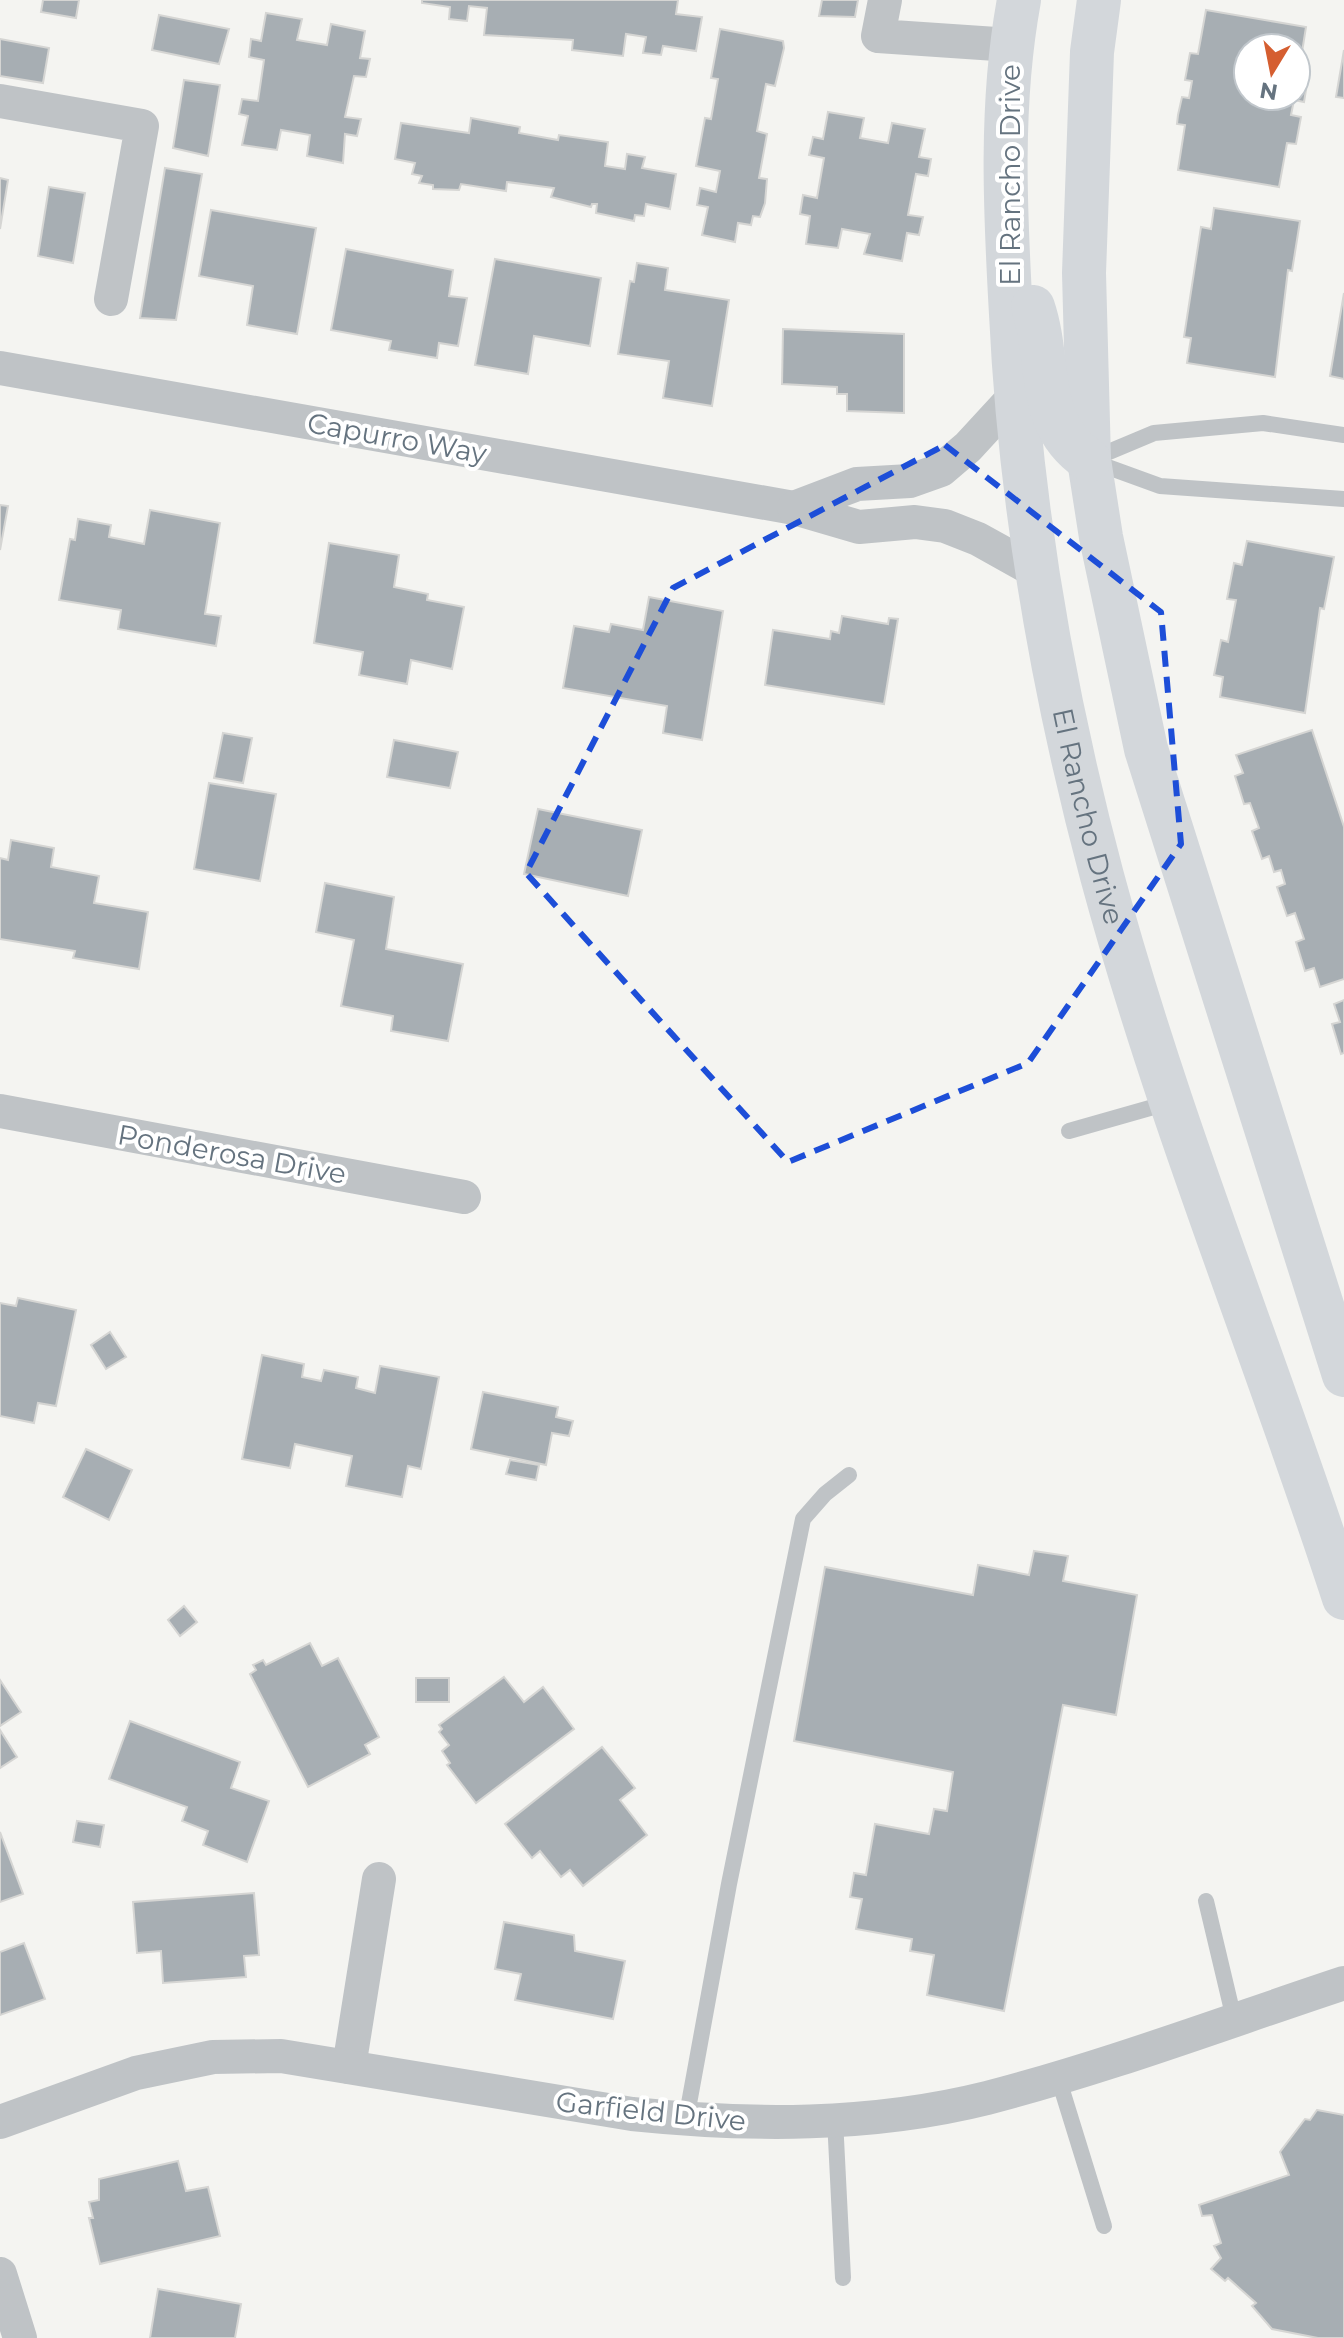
<svg xmlns="http://www.w3.org/2000/svg" width="1344" height="2338" font-family="Montserrat,sans-serif">
	<style>
		.building { fill: #a7aeb3; stroke: #d5d5d3; stroke-width: 2; fill-rule: evenodd }
		.lines { fill: none; stroke-linecap: round; stroke-linejoin: round }
		.lane { stroke: #bfc3c6; stroke-width: 16 }
		.street { stroke: #bfc3c6; stroke-width: 34 }
		.secondary { stroke: #d3d7db; stroke-width: 44 }
		.marked { fill: none; stroke: #1d4ed8; stroke-width: 6; stroke-dasharray: 16 10; stroke-linejoin: round }
		.labels { text-anchor: middle; stroke-width: 8; stroke-linejoin: round; paint-order: stroke }
		.street-label { font-size: 28px; fill: #65737f; stroke: #fff }
	</style>
	<rect width="100%" height="100%" fill="#f4f4f1"/>
	<g class="building">
		<path d="M43 0H79L76 18 41 12Z"/>
		<path d="M422 0H678L676 14 702 17 696 51 663 46 661 55 643 53 646 37 626 34 623 56 572 50 573 40 484 35 487 8 469 6 467 21 449 19 450 7 422 3Z"/>
		<path d="M822 0H858L855 17 819 16Z"/>
		<path d="M1206 10 1306 27 1299 71 1309 72 1304 102 1294 100 1291 115 1301 117 1296 144 1287 143 1279 187 1178 170 1185 125 1177 124 1178 115 1182 97 1189 98 1192 81 1185 80 1190 53 1198 54ZM1248 48H1296V96H1248Z"/>
		<path d="M266 13 302 19 297 40 327 45 331 24 365 31 360 58 370 59 366 77 354 76 345 117 361 119 357 136 345 134 343 163 307 156 310 135 281 130 277 150 242 145 248 116 239 114 242 99 258 101 264 60 249 57 251 39 261 41Z"/>
		<path d="M159 15 229 29 219 64 152 50Z"/>
		<path d="M720 29 783 41 784 48 775 86 766 84 757 131 767 134 759 178 767 179 765 203 760 217 753 216 751 225 738 223 735 242 702 235 708 207 697 205 700 188 716 192 720 171 696 166 705 118 711 119 718 79 711 78Z"/>
		<path d="M0 39 49 48 43 83 0 76Z"/>
		<path d="M1344 50V98L1336 97Z"/>
		<path d="M184 80 220 85 208 156 173 148Z"/>
		<path d="M828 112 864 118 860 138 888 143 892 123 925 129 919 157 931 159 928 176 916 174 908 215 923 217 919 235 907 233 902 261 864 254 870 234 842 229 838 248 806 244 810 216 800 214 803 195 817 198 824 158 809 155 813 137 823 139Z"/>
		<path d="M471 118 520 127 519 133 558 140 559 135 608 142 605 166 625 169 627 154 645 157 642 168 676 174 670 209 646 204 644 216 635 215 634 221 596 213 597 204H592L591 207 551 197 554 188 507 182 506 191 461 184 459 190 433 189V185L419 183 422 176 412 174 415 163 395 159 401 123 469 133Z"/>
		<path d="M165 168 202 174 176 320 140 318Z"/>
		<path d="M0 178 8 180 0 229Z"/>
		<path d="M49 187 85 193 73 263 38 256Z"/>
		<path d="M1214 208 1300 221 1292 271 1288 270 1275 377 1187 363 1191 338 1184 337 1201 227 1211 229Z"/>
		<path d="M211 210 316 228 297 334 247 325 253 286 199 276Z"/>
		<path d="M346 249 453 270 449 296 467 298 458 346 439 343 437 358 389 350 391 341 331 330Z"/>
		<path d="M495 259 601 278 590 346 534 336 528 374 475 365Z"/>
		<path d="M637 263 668 268 665 290 729 300 712 406 663 398 669 361 618 354 630 281 634 282Z"/>
		<path d="M1344 293V379L1330 376Z"/>
		<path d="M783 329 904 334V413L847 411V394H837V387L782 384Z"/>
		<path d="M0 505 8 506 0 550Z"/>
		<path d="M150 510 220 523 205 614 221 616 216 646 118 629 121 610 59 600 70 539 75 540 78 519 111 525 109 537 144 544Z"/>
		<path d="M1247 541 1334 557 1324 609 1320 608 1305 713 1220 697 1223 677 1214 675 1221 640 1228 642 1236 600 1227 599 1234 563 1242 565Z"/>
		<path d="M329 543 399 555 394 587 428 594 427 600 464 607 452 669 411 660 407 684 359 675 363 652 314 643Z"/>
		<path d="M649 597 723 611 702 740 663 733 667 706 563 688 574 626 609 632 611 624 643 630Z"/>
		<path d="M842 616 888 624 889 618 898 619 884 704 765 685 773 630 830 639 831 631 839 633Z"/>
		<path d="M1312 730 1344 827V979L1320 987 1314 968 1305 971 1296 942 1304 939 1295 913 1287 916 1277 887 1285 884 1281 870 1274 872 1269 856 1262 859 1252 831 1259 828 1250 803 1244 804 1235 776 1243 773 1236 755Z"/>
		<path d="M223 733 252 738 243 783 214 778Z"/>
		<path d="M394 740 458 752 450 788 387 777Z"/>
		<path d="M209 783 276 794 260 881 194 869Z"/>
		<path d="M538 809 642 830 628 896 524 874Z"/>
		<path d="M11 840 54 848 51 867 99 876 94 903 148 912 139 969 73 958 75 951 0 939V858L8 860Z"/>
		<path d="M325 883 394 897 386 949 463 964 448 1041 391 1031 393 1016 341 1006 354 940 316 932Z"/>
		<path d="M1344 1000V1053L1341 1054 1332 1024 1340 1022 1334 1004Z"/>
		<path d="M18 1298 76 1310 56 1406 38 1403 34 1423 0 1416V1303L16 1306Z"/>
		<path d="M110 1332 126 1357 106 1369 91 1345Z"/>
		<path d="M262 1355 304 1364 302 1377 321 1381 324 1370 358 1377 356 1388 375 1393 380 1366 439 1377 421 1469 408 1466 402 1497 346 1486 352 1456 295 1444 290 1468 242 1459Z"/>
		<path d="M483 1392 558 1407 556 1417 573 1421 569 1436 552 1433 546 1465 471 1449Z"/>
		<path d="M86 1449 132 1470 109 1520 63 1497Z"/>
		<path d="M510 1460 539 1465 536 1480 506 1474Z"/>
		<path d="M1034 1551 1068 1556 1063 1581 1137 1595 1116 1715 1063 1705 1004 2011 927 1995 934 1955 910 1951 912 1939 856 1929 862 1899 850 1897 854 1873 866 1875 875 1824 929 1834 934 1809 947 1811 953 1772 794 1741 825 1567 973 1595 978 1565 1029 1575Z"/>
		<path d="M184 1606 197 1622 180 1636 168 1620Z"/>
		<path d="M310 1643 322 1666 338 1658 379 1737 365 1745 370 1754 308 1787 250 1674 256 1670 253 1665 263 1660 266 1665Z"/>
		<path d="M504 1677 524 1702 543 1687 574 1729 476 1803 447 1765 450 1763 442 1751 449 1745 439 1732 442 1729 439 1725Z"/>
		<rect x="416" y="1678" width="33" height="24"/>
		<path d="M0 1680 21 1712 0 1726Z"/>
		<path d="M130 1721 240 1762 231 1788 269 1801 247 1862 203 1845 208 1831 182 1821 187 1807 109 1779Z"/>
		<path d="M0 1730 17 1757 0 1768Z"/>
		<path d="M602 1747 635 1788 620 1800 647 1835 583 1886 570 1870 561 1877 540 1851 532 1858 505 1824Z"/>
		<path d="M77 1821 104 1825 100 1847 73 1842Z"/>
		<path d="M0 1832 23 1894 0 1902Z"/>
		<path d="M254 1893 259 1955 244 1956 246 1977 163 1983 161 1951 137 1953 133 1902Z"/>
		<path d="M504 1922 574 1935 575 1951 625 1961 613 2019 515 2000 521 1974 495 1969Z"/>
		<path d="M24 1943 45 1999 0 2015V1952Z"/>
		<path d="M1317 2110 1344 2115V2338H1318L1272 2329 1252 2306 1256 2303 1228 2278 1225 2281 1211 2269 1221 2258 1214 2246 1221 2243 1212 2215 1202 2216 1199 2205 1289 2175 1280 2152 1305 2119 1310 2120Z"/>
		<path d="M178 2161 186 2191 208 2187 220 2236 100 2264 89 2218H93L89 2202 99 2200V2179Z"/>
		<path d="M158 2289 241 2304 235 2338H150Z"/>
	</g>
	<g class="lines">
		<g class="lane">
			<path d="M1092 459 1154 433 1263 423 1344 435"/>
			<path d="M1094 462 1160 486 1344 499"/>
			<path d="M1069 1131 1171 1102"/>
			<path d="M1206 1901 1234 2019"/>
			<path d="M1058 2077 1104 2226"/>
			<path d="M835 2119 843 2278"/>
			<path d="M686 2120 729 1884 803 1519 825 1494 849 1475"/>
		</g>
		<g class="street">
			<path d="M885 0 878 36 1011 45"/>
			<path d="M0 101 142 126 111 299"/>
			<path d="M0 368 794 508 859 527 915 522 945 526 978 539 1039 573"/>
			<path d="M794 508 857 484 910 481 941 470 968 447 1015 396"/>
			<path d="M0 1111 464 1197"/>
			<path d="M349 2067 379 1879"/>
			<path d="M0 2122 136 2073 213 2057 281 2056 632 2114C749 2126 871 2127 987 2098 1107 2067 1226 2022 1344 1983"/>
			<path d="M0 2274 20 2338"/>
		</g>
		<g class="secondary">
			<path id="s1" d="M1019 0C1000 103 1005 209 1011 314 1020 503 1053 693 1102 876 1168 1121 1266 1357 1344 1598"/>
			<path d="M1099 0 1092 52 1084 273 1089 460 1101 537 1146 749 1344 1375"/>
			<path d="M1033 307C1052 363 1034 423 1089 460"/>
		</g>
	</g>
	<path class="marked" d="M945 445 1161 612 1181 844 1028 1063 788 1162 526 873 673 588Z"/>
	<g class="labels">
		<g class="street-label">
			<text transform="translate(1010 175) rotate(-90)" y="10">El Rancho Drive</text>
			<text transform="translate(397 438) rotate(10)" y="10">Capurro Way</text>
			<text dy="10" stroke="none"><textPath href="#s1" startOffset="824">El Rancho Drive</textPath></text>
			<text transform="translate(232 1154) rotate(10)" y="10">Ponderosa Drive</text>
			<text transform="translate(651 2111) rotate(6)" y="10">Garfield Drive</text>
		</g>
	</g>
	<g transform="translate(1272 72) rotate(190)"><circle r="38" fill="#ffffff" stroke="#c1c7cc" stroke-width="2"/>
	<path d="M0-6L14 30L0 20L-14 30Z" fill="#d55e30"/>
	<text y="-12" font-size="22" font-weight="bold" text-anchor="middle" fill="#65737f">N</text>
	</g>
</svg>
